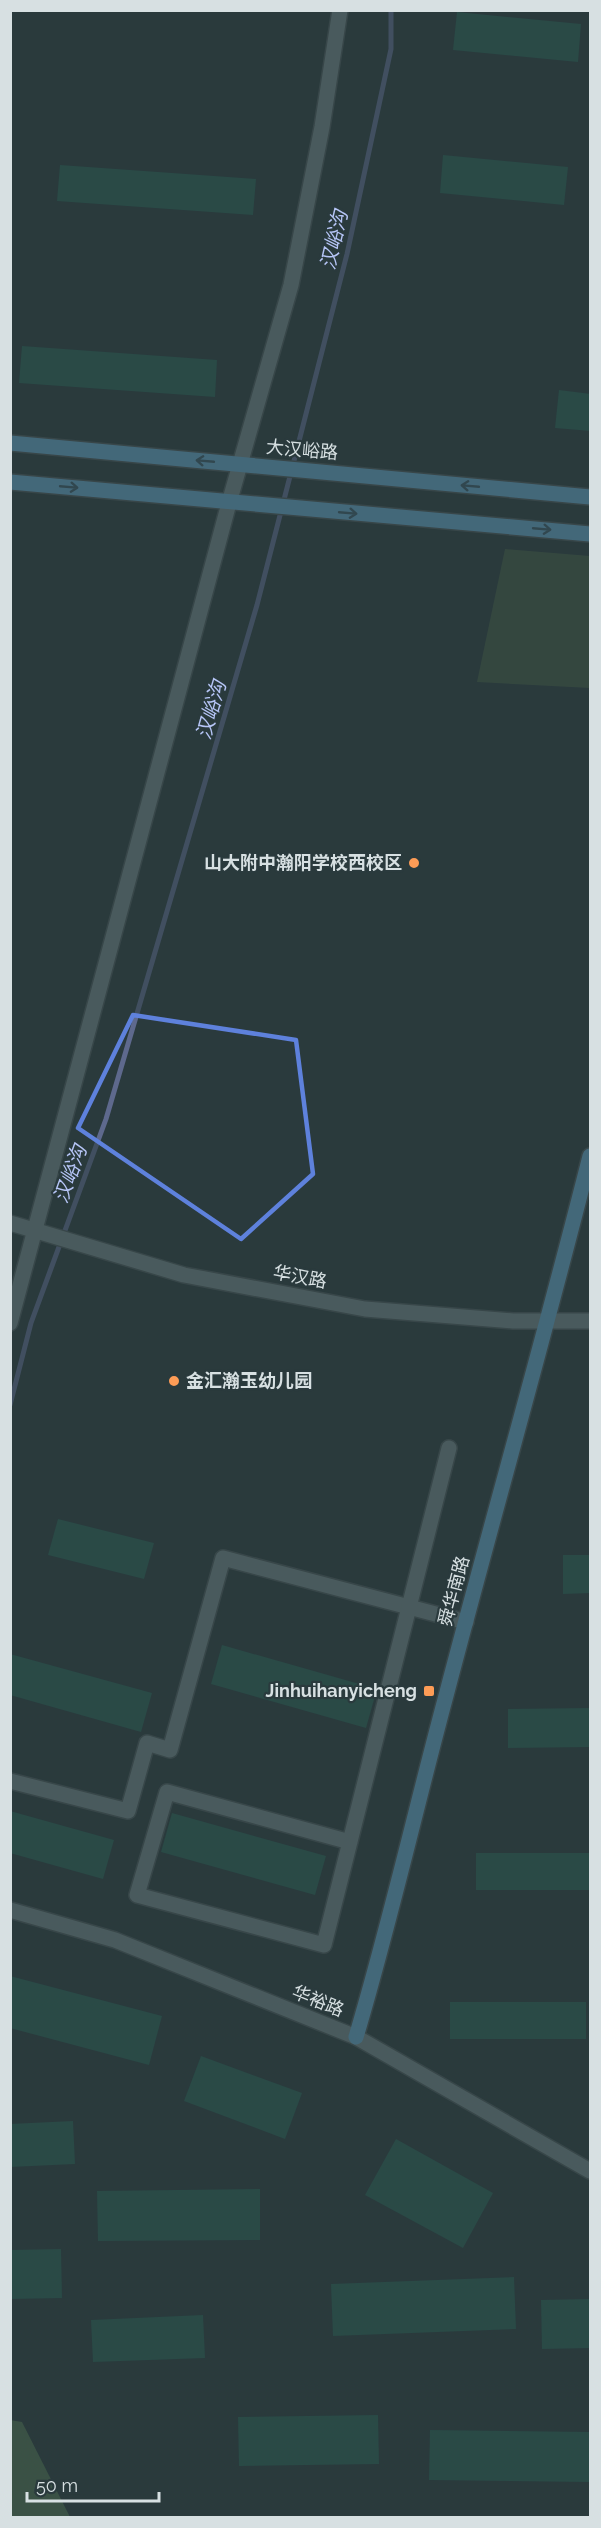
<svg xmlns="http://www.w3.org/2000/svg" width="601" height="2528" font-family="Raleway,'Noto Sans SC',sans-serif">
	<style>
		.green { fill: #425744 }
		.forest { fill: #4e6e51 }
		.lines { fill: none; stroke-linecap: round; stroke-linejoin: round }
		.stream { stroke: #5e698d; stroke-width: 5 }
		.building { fill: #2a5d53 }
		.minor-casing { stroke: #495659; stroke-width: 18 }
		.major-casing { stroke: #495659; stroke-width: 18 }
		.minor { stroke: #708285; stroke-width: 15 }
		.major { stroke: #639fc4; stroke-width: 15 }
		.oneway { stroke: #3b5866 }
		.marked { fill: none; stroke: #5e81dc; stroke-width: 4.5; stroke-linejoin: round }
		.poi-dot { fill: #fd9c56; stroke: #2a3a3d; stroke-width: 2 }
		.labels { text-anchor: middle; stroke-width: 4.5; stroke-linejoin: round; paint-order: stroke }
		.street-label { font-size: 18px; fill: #d7e0e2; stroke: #2a3a3d }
		.poi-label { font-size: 18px; font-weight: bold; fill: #d7e0e2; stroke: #2a3a3d; text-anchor: end }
		.water-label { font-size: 20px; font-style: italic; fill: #b6c5f6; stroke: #2a3a3d }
	</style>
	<rect width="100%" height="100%" fill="#2a3a3d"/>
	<path class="green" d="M505 549 590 556V688L477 682Z"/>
	<path class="forest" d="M10 2420 22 2422 70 2517H11Z"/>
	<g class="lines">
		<path class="stream" d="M10 1405 31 1323 106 1119 257 605 347 254 391 49V10"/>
	</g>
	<g class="building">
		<path d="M457 12 581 24 578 62 453 50Z"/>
		<path d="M443 155 568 167 564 205 440 193Z"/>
		<path d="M60 165 256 179 253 215 57 201Z"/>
		<path d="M22 346 217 360 215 397 19 383Z"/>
		<path d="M559 390 591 394V431L555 428Z"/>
		<path d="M58 1519 154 1543 144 1579 48 1555Z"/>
		<path d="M563 1555H591V1593L563 1594Z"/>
		<path d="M222 1645 377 1689 366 1728 211 1684Z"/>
		<path d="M10 1654 152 1693 141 1732 10 1695Z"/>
		<path d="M591 1708V1747L508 1748V1709Z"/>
		<path d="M10 1811 114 1840 103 1879 10 1853Z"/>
		<path d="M172 1813 326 1856 315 1895 161 1852Z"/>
		<rect x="476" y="1853" width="115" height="37"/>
		<path d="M10 1976 162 2016 149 2065 10 2028Z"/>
		<rect x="450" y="2002" width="136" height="37"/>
		<path d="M201 2056 302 2093 285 2139 184 2101Z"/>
		<path d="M73 2121 75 2164 10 2167V2124Z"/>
		<path d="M396 2139 493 2193 463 2248 365 2195Z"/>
		<path d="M260 2189V2240L98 2241 97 2191Z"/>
		<path d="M61 2249 62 2298 10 2299V2250Z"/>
		<path d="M514 2277 516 2329 333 2336 331 2284Z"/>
		<path d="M591 2299V2348L542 2349 541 2300Z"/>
		<path d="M203 2315 205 2358 93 2362 91 2320Z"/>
		<path d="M378 2415 379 2464 239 2466 238 2417Z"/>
		<path d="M430 2430 591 2432V2482L429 2480Z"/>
	</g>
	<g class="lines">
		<defs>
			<g id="minor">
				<path d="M10 1223 184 1275 365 1309 513 1321H590"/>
				<path d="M10 1323 229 503 291 285 322 127 340 10"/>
				<path d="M10 1781 128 1811 147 1743 170 1750 223 1558 466 1622"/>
				<path d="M350 1842 167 1792 137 1895 324 1945 449 1448"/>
				<path d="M10 1910 115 1940 356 2037 590 2171"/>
			</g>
			<g id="major">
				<path d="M10 443 590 497"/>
				<path d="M10 482 590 534"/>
				<path d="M356 2037C390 1923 416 1807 447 1692 494 1513 545 1335 590 1156"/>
			</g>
		</defs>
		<use href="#minor" class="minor-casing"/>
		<use href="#major" class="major-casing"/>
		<use href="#minor" class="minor"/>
		<use href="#major" class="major"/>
	</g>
	<defs><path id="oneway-shaft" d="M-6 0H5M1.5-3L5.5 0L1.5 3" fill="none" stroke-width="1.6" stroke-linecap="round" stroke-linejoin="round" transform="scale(1.5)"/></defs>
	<g class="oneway">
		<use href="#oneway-shaft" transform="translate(205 461) rotate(-175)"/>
		<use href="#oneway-shaft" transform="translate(470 486) rotate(-175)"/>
		<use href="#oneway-shaft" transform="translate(69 487) rotate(5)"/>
		<use href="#oneway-shaft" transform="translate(348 513) rotate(5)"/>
		<use href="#oneway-shaft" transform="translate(542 529) rotate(5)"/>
	</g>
	<path d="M0 0H601V2528H0ZM133 1015 296 1040 313 1174 241 1239 78 1128Z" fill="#2a3a3d" fill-opacity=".55" fill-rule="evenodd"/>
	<path class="marked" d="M133 1015 296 1040 313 1174 241 1239 78 1128Z"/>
	<g class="poi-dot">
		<circle cx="414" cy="863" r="6"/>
		<circle cx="174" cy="1381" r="6"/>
		<rect x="423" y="1685" width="12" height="12" rx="3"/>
	</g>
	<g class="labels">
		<g class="street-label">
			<text transform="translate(302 450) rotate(5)" y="6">大汉峪路</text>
			<text transform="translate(300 1277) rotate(11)" y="6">华汉路</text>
			<text transform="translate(454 1591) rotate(-75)" y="6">舜华南路</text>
			<text transform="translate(318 2001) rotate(22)" y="6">华裕路</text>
		</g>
		<g class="poi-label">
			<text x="402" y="869">山大附中瀚阳学校西校区</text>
			<text x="186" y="1387" text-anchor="start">金汇瀚玉幼儿园</text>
			<text x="417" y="1697">Jinhuihanyicheng</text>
		</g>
		<g class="water-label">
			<text transform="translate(334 240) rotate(-77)" y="7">汉峪沟</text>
			<text transform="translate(211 710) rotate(-74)" y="7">汉峪沟</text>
			<text transform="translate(70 1174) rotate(-70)" y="7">汉峪沟</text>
		</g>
	</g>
	<rect width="601" height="2528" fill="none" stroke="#d7e0e2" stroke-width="24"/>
	<path d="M27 2492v9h132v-9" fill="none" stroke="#d7e0e2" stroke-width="3"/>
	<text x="36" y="2492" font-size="18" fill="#d7e0e2" stroke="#2a3a3d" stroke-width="4.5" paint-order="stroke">50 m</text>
</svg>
